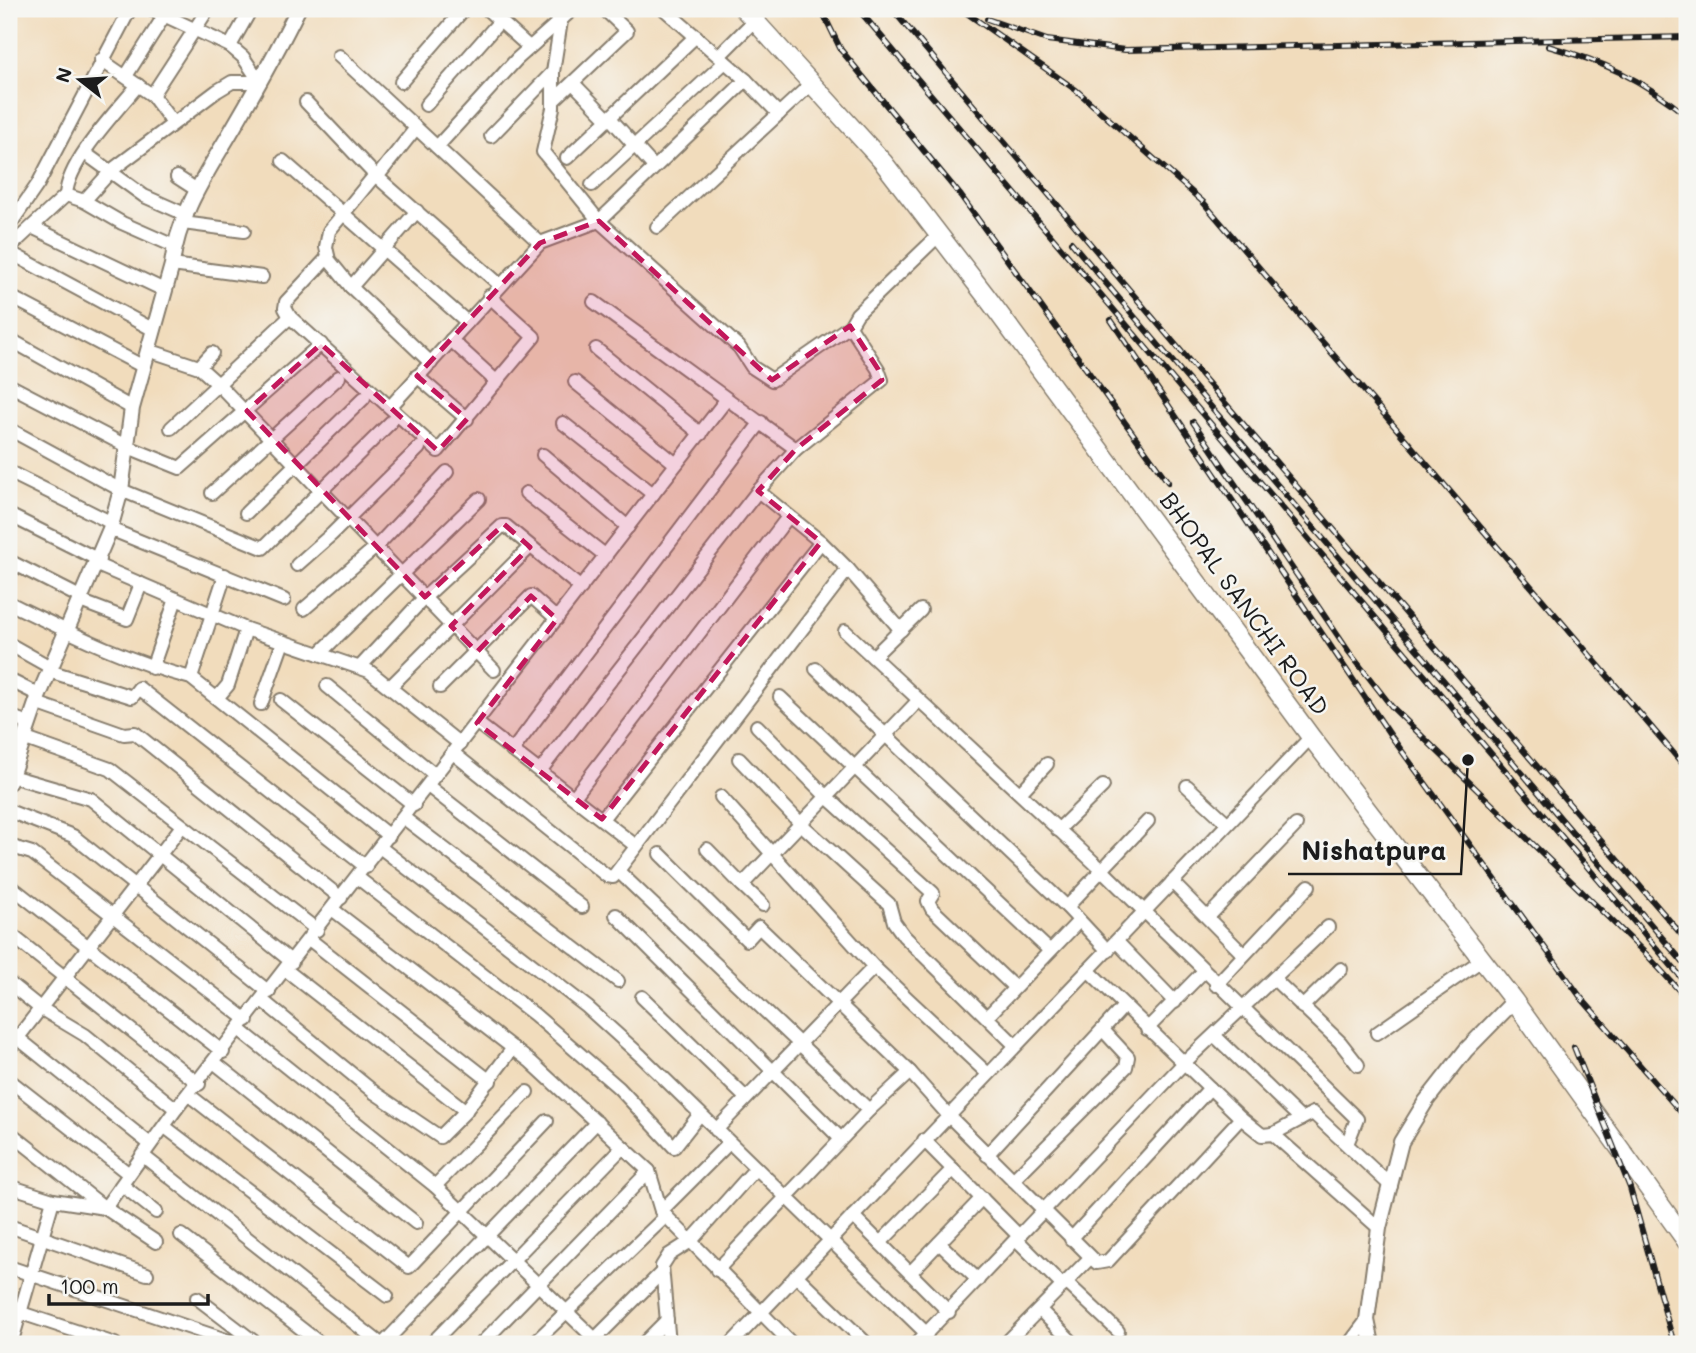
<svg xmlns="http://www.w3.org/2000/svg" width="1696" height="1353" font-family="Mali,sans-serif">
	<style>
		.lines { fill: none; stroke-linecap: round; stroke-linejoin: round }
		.minor-casing { stroke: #867c6c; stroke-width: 16 }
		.tertiary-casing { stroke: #867c6c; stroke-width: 18 }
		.primary-casing { stroke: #867c6c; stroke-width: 21 }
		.minor { stroke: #fff; stroke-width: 12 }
		.tertiary { stroke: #fff; stroke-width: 14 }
		.primary { stroke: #fff; stroke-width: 18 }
		.rail-casing { stroke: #1c1c1c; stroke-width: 6 }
		.rail { stroke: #f6f6f2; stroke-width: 3.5; stroke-dasharray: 10; stroke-linecap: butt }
		.marked { fill: #c2185b; fill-opacity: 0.2; stroke: #c2185b; stroke-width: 5; stroke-dasharray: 14 9; stroke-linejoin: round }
		.labels { text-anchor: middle; stroke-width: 5; stroke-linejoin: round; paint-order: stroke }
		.street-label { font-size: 24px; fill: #1c1c1c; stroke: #f6f6f2 }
		.leader { fill: none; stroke: #1c1c1c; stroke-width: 2.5 }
		.callout-dot { fill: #1c1c1c; stroke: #f6f6f2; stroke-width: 2.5 }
		.callout-label { font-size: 26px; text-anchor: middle; font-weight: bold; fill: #1c1c1c; stroke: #f6f6f2; stroke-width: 5; stroke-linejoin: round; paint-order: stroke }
	</style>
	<rect width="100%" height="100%" fill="#f6f6f2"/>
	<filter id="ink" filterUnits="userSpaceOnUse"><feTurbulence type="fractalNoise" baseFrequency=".0143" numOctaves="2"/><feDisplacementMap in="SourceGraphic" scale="14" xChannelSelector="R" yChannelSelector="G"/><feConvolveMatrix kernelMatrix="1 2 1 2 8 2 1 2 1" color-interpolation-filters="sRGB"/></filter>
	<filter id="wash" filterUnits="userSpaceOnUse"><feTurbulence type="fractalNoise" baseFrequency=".00686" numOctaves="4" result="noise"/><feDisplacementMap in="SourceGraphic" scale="28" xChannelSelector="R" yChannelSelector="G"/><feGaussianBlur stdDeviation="1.57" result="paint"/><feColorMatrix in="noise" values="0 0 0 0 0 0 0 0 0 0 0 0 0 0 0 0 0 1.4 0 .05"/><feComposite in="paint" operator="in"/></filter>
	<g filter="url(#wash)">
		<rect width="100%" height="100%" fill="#f1dcbc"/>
	</g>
	<g filter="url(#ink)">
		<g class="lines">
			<defs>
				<g id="minor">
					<path d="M151 9 230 46"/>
					<path d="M251 9 230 46 243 57 260 82"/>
					<path d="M487 9 500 21"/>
					<path d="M664 9 746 80 779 114"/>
					<path d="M339 56 540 243"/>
					<path d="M719 56 754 21"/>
					<path d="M101 60 152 95 172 122"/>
					<path d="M553 72V108L543 152 599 221 739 347 752 367 772 380 850 326"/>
					<path d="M126 76 164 16"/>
					<path d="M401 82 464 9"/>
					<path d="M573 83 608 119"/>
					<path d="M152 95 208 9"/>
					<path d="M553 101 627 31 604 9"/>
					<path d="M306 102 375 175 500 285"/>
					<path d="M426 105 500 21 529 47"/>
					<path d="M610 118 654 167"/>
					<path d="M491 136 553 72 561 21 548 9"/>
					<path d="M437 147 517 59 573 9"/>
					<path d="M86 154 144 196 187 215"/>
					<path d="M567 158 696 36"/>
					<path d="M283 161 466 321"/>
					<path d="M375 175 329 231 326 247 329 260 351 287 431 363"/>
					<path d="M177 177 197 190"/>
					<path d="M377 177 416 128"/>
					<path d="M592 185 725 62"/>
					<path d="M66 195C68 161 116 112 138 85"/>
					<path d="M84 201 122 223 174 246"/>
					<path d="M183 223 244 231"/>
					<path d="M9 226 38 184 130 9"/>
					<path d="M657 227 811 84"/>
					<path d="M34 228 164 290"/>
					<path d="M9 248 66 195 84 201 112 170 217 91 232 82H260"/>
					<path d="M9 252 154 330"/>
					<path d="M328 257 286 302 285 308 290 317 438 451 534 337 489 296"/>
					<path d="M172 265 262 277"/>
					<path d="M351 287 417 211"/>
					<path d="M9 296 144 367"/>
					<path d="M594 302 796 449"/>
					<path d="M9 339 132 408"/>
					<path d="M451 340 497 382"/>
					<path d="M596 349 701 434"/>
					<path d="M148 350 199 367 218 384 494 670"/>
					<path d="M199 367 212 353"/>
					<path d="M417 376 467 419"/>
					<path d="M575 382 676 464"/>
					<path d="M9 385 128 447 180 468 321 344"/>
					<path d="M390 407 540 243 599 221 746 80"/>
					<path d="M563 423 653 494"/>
					<path d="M171 428 290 317"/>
					<path d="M9 429 121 490 263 548 391 422"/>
					<path d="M543 455 628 527"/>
					<path d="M9 472 112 523"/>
					<path d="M212 493 339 377"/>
					<path d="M526 493 606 556"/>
					<path d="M246 513 364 398"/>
					<path d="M9 515 99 560"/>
					<path d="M110 529 284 600"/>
					<path d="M9 561 82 598"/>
					<path d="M97 565 246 629 369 671 460 744"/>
					<path d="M297 565 332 534 419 448"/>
					<path d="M848 569 901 630"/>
					<path d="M80 601 127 619 141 584"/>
					<path d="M9 603C69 632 126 661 191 678L389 836"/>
					<path d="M304 609 377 546 447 472"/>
					<path d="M845 631 1102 870 1357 1119 1347 1144"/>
					<path d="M9 644 50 667"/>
					<path d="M319 654 479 499"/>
					<path d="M873 657 921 610"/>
					<path d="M360 667 425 597 502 526H506L581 588"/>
					<path d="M152 668 176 599"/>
					<path d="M816 669 1067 907 1108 951"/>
					<path d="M49 671 132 697 139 688 366 867"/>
					<path d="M191 678 225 575"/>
					<path d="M9 680 39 695"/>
					<path d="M327 686 435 775"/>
					<path d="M390 687 530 547"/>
					<path d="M440 687 531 596 557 619"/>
					<path d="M780 697 1049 950"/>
					<path d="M217 698 228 685 246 629"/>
					<path d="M281 700 414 805"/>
					<path d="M36 703 124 734 135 733 341 898"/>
					<path d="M261 704 283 642"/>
					<path d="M9 716 28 723"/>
					<path d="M477 723 636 846"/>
					<path d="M757 726 828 798 933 893 928 901 932 909 1014 987"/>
					<path d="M23 738 110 769 317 930"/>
					<path d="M512 751 761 422"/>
					<path d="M453 753 607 876 613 877 848 569 821 542 758 491 796 449 882 380 878 369 850 326 857 314 939 235"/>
					<path d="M739 759 801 824 889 904 894 922 904 936 1015 1045"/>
					<path d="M540 771 758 491"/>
					<path d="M11 776 91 799 292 962"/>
					<path d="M428 786 582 907"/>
					<path d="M1187 786 1227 823"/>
					<path d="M1020 793 1047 764"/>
					<path d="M574 797 788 517"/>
					<path d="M721 797 874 967 988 1074"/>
					<path d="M9 811 73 836 269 992"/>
					<path d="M404 818 618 981"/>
					<path d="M602 819 821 542"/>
					<path d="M1058 830 1103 786"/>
					<path d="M9 846 32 853 247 1020"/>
					<path d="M381 848 587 1007 641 1056 927 1334"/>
					<path d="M707 849 742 885"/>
					<path d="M660 854 747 940 759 927 910 1072 950 1117 1097 1263 1108 1261 1241 1118"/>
					<path d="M618 871 869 1110"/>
					<path d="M358 878 535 1015 619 1088 674 1147 700 1114"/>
					<path d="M1172 882 1243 954"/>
					<path d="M9 885 223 1052"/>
					<path d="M763 905 742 885 919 700"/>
					<path d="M1067 907 1148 821"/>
					<path d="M332 909 531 1062 649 1171 661 1211 792 1344"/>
					<path d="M616 915 841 1139"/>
					<path d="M1208 917 1296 825"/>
					<path d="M9 933 199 1084"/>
					<path d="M309 939 490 1081"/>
					<path d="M1117 942 1175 1002"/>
					<path d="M286 970 466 1111"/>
					<path d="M1088 970 1241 1118 1262 1135 1273 1134 1379 1228"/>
					<path d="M1274 979 1340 1042 1358 1065"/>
					<path d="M9 983 40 1008 85 1035 176 1109"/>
					<path d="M1216 985 1309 886"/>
					<path d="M642 997 746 1098"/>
					<path d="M263 1001 375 1093 440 1137 464 1113 513 1048"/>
					<path d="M1302 1007 1341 969"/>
					<path d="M987 1017 1079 921"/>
					<path d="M1147 1029 1203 972"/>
					<path d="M240 1030 435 1186 595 1339"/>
					<path d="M9 1031 150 1144"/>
					<path d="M1377 1033 1483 959"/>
					<path d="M1215 1036 1301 1119 1313 1113 1391 1186"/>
					<path d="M9 1049 182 826"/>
					<path d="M215 1063 416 1223"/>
					<path d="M9 1080 129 1174"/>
					<path d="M189 1095 409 1267 547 1121"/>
					<path d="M165 1127 387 1296"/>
					<path d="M716 1130 874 967"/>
					<path d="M9 1132 105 1208 156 1242"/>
					<path d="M1273 1134 1301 1119"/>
					<path d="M924 1140 1020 1237"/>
					<path d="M142 1155 381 1344"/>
					<path d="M987 1155 1124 1006"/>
					<path d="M1013 1180 1126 1067 1128 1057 1103 1030"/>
					<path d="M122 1185 156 1212"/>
					<path d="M9 1186 53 1200 105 1208 176 1109 726 400"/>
					<path d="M435 1186 527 1092"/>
					<path d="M661 1211 729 1143"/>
					<path d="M853 1216 949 1312"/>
					<path d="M9 1226 147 1274"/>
					<path d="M181 1235 321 1344"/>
					<path d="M1071 1239 1210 1088"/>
					<path d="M1017 1240 1063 1286"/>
					<path d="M880 1243 953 1169"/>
					<path d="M939 1243 978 1280"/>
					<path d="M9 1267 238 1344"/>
					<path d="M717 1270 869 1110 910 1072"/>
					<path d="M911 1272 982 1198"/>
					<path d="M796 1275 867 1344"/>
					<path d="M1066 1282 1118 1331"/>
					<path d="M197 1298 257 1344"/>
					<path d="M9 1309 115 1344"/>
					<path d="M1040 1310 1074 1344"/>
					<path d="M11 1344 53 1200"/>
					<path d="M383 1344 597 1122"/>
					<path d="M431 1344 623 1147"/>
					<path d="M481 1344 649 1171"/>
					<path d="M533 1344 666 1216"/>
					<path d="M590 1344 662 1272"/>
					<path d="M643 1344 667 1320"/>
					<path d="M669 1344 662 1266 669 1255 691 1241 756 1168"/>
					<path d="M731 1344 1311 737"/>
					<path d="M916 1344 1184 1063 1328 927"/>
					<path d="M1005 1344 1090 1258"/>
					<path d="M1349 1344 1367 1320"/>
				</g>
				<g id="tertiary">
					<path d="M9 782 39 695 110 529 121 490 132 408 172 265C177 214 211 167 236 123 258 85 279 48 298 9"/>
					<path d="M1372 1344 1367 1320 1379 1228 1401 1142 1426 1101 1466 1050 1514 1001"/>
				</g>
				<path id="primary" d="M744 9 883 162 986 296 1311 737 1514 1001 1687 1242"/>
			</defs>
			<use href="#minor" class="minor-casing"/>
			<use href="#tertiary" class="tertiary-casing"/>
			<use href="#primary" class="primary-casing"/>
			<use href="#minor" class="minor"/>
			<use href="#tertiary" class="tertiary"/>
			<use href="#primary" class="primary"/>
			<defs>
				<g id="rail">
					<path d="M821 9 841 50 961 196 1168 482"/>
					<path d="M858 9 1687 984"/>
					<path d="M892 9 1202 376 1687 941"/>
					<path d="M961 9 1076 90 1203 202 1687 769"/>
					<path d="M987 19 1047 40 1125 50 1687 37"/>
					<path d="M1548 46C1604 62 1642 79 1687 116"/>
					<path d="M1071 242 1687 967"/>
					<path d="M1111 320 1391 736 1582 999 1687 1119"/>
					<path d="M1193 422 1349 652 1392 707 1647 955 1687 999"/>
					<path d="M1574 1047 1630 1188 1674 1344"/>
				</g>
			</defs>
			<use href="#rail" class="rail-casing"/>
			<use href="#rail" class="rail"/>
		</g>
	</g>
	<path class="marked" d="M599 221 772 380 850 326 878 369 882 380 796 449 758 491 821 542 602 819 477 723 557 619 531 596 477 652 451 626 530 547 504 524 425 597 247 411 321 344 438 451 467 419 417 376 540 243Z"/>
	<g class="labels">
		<g class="street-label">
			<text transform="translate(1244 604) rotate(54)" y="8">BHOPAL SANCHI ROAD</text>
		</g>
	</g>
	<path class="leader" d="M1468 760L1461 874H1288"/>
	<circle class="callout-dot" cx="1468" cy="760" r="7"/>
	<g class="callout-label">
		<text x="1374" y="860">Nishatpura</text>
	</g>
	<rect width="1696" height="1353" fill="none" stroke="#f6f6f2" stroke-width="35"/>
	<g transform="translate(80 80) rotate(287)" stroke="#f6f6f2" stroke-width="5" paint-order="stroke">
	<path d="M0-5L12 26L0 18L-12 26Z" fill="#1c1c1c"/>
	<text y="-10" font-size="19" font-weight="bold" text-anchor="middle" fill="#1c1c1c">N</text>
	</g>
	<path d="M49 1294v10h159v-10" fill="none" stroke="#1c1c1c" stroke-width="3.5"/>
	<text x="60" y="1294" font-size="21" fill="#1c1c1c" stroke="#f6f6f2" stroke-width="5" paint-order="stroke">100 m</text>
</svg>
